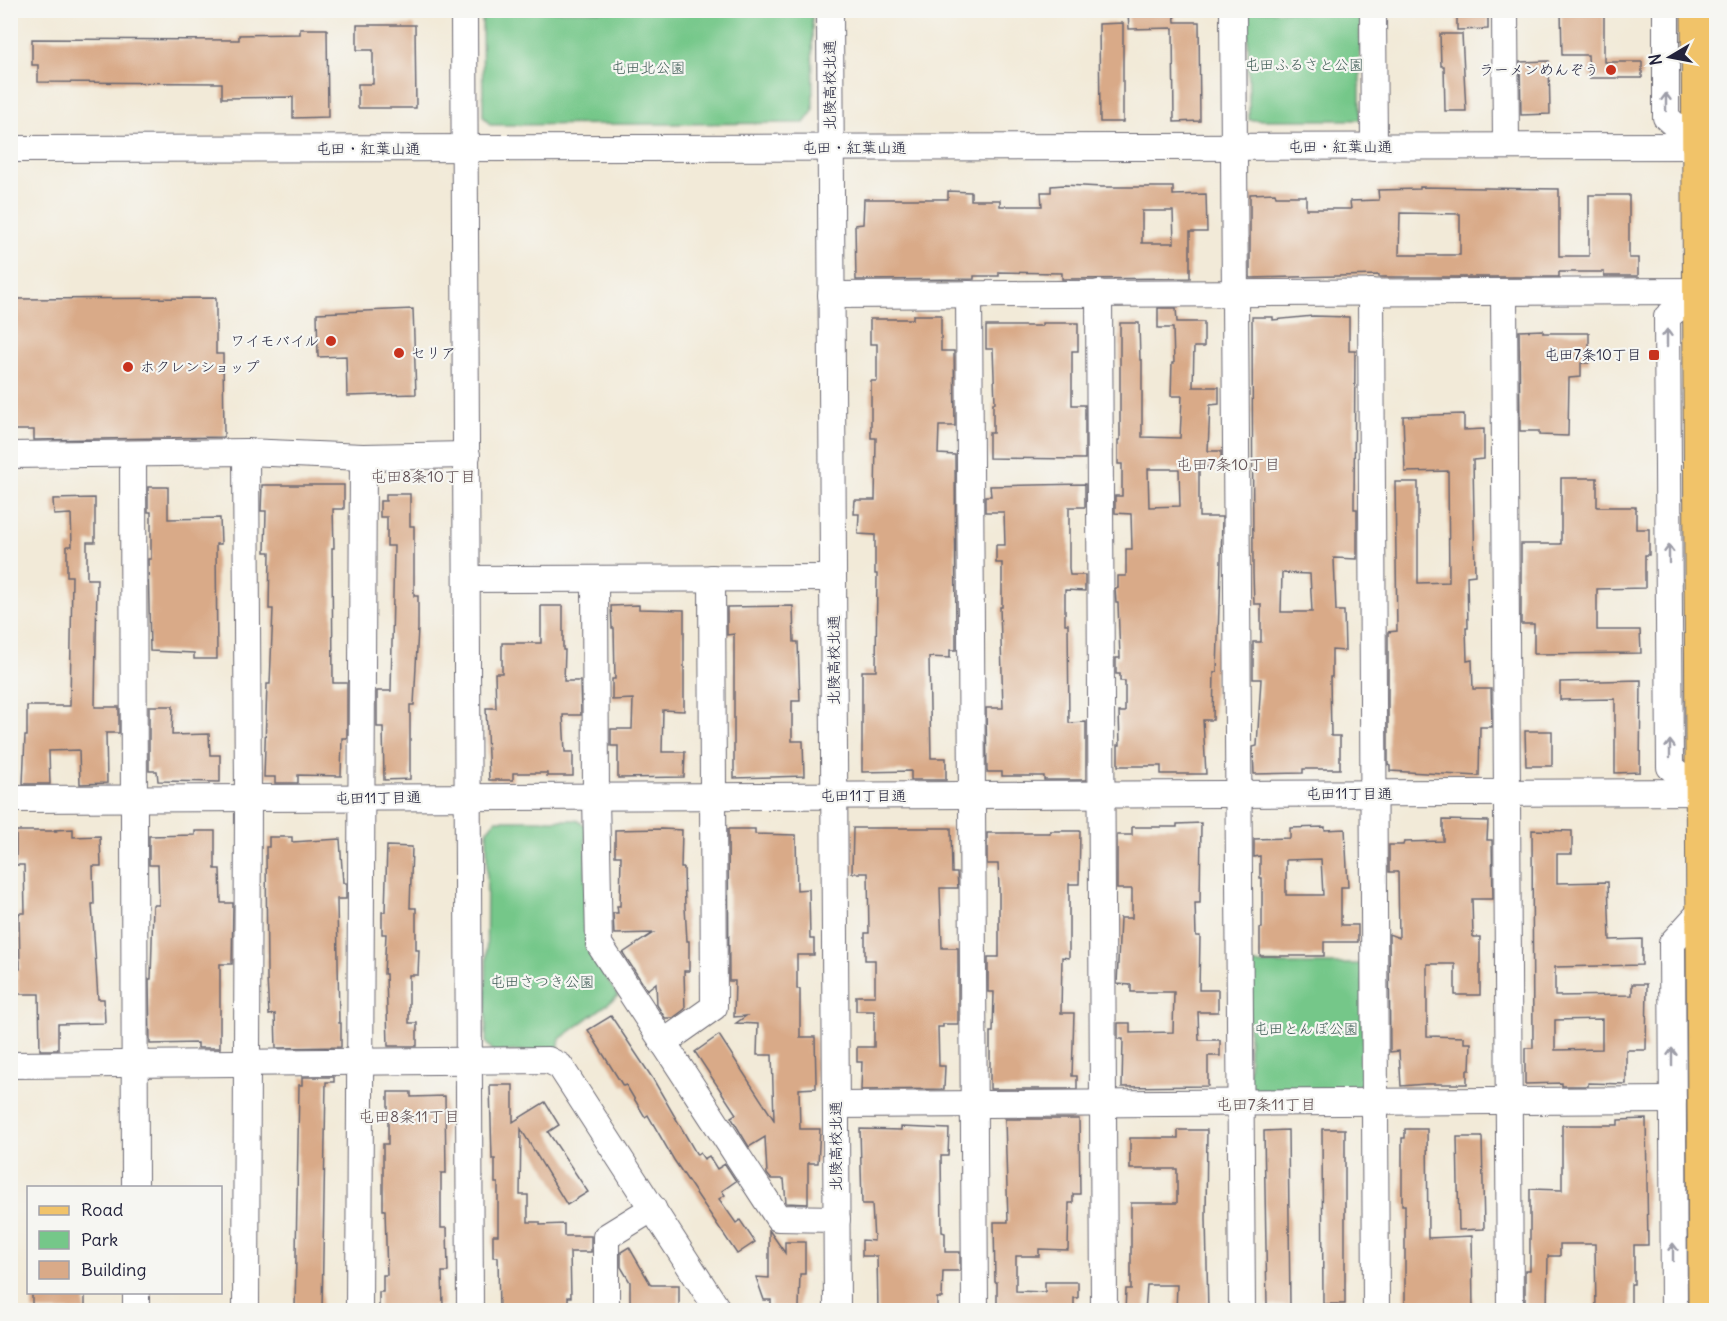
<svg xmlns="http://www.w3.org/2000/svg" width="1727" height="1321" font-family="Delius,'Klee One',sans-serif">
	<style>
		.green { fill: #75c789; stroke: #4c7462; stroke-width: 1.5 }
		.building { fill: #d9aa88; fill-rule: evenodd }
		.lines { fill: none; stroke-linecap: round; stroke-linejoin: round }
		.minor-casing { stroke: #6b6872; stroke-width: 28 }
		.major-casing { stroke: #6b6872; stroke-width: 35 }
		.minor { stroke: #fff; stroke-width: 26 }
		.major { stroke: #f1c369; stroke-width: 33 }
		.oneway { stroke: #9c9ca7 }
		.poi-dot { fill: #c8321e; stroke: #f6f6f2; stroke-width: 2 }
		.labels { text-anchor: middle; stroke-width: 4.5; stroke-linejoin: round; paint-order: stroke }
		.park-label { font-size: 15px; fill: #3f5c56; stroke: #f6f6f2 }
		.poi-label { font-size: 15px; fill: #22223b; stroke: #f6f6f2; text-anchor: end }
		.street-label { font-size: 15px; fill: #22223b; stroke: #f6f6f2 }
		.neighbourhood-label { font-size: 16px; fill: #625256; stroke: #f6f6f2 }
	</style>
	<rect width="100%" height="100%" fill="#f6f6f2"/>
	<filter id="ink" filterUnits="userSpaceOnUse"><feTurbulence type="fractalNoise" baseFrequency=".0167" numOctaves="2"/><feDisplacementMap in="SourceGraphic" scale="12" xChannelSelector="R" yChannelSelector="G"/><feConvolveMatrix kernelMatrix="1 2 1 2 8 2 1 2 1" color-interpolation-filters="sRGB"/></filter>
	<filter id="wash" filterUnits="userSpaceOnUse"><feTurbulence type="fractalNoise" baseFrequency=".008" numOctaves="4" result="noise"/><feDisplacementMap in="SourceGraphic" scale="24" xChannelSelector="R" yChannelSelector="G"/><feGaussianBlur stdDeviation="1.35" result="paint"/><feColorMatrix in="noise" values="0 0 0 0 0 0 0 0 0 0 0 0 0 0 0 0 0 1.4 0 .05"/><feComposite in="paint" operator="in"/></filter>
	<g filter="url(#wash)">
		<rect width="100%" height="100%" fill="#f2ead8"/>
		<g class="green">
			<path d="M482 11H812L813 111 804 123 490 125 483 116Z"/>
			<path d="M1248 11H1360V120H1249Z"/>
			<path d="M496 820H577L586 826V946L618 996 560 1039 558 1050 494 1052 486 1043 487 830Z"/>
			<path d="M1249 964H1363L1364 1094H1249Z"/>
		</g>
		<g id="blocks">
			<g class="building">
				<path d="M1156 10H1174L1175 22H1199L1200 121 1174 122 1173 28 1129 29 1128 12Z"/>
				<path d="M1561 11H1604V62H1642V78H1589L1588 55H1562Z"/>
				<path d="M1488 12V29L1457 30V13Z"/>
				<path d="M1123 23V122H1100L1099 24Z"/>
				<path d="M357 25H415L416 108H358V84H373V50H357Z"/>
				<path d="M300 29H327L328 117 293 118V97L222 98V83L38 82V65H32V39L239 40V35L300 34Z"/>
				<path d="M1440 34H1462L1466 111H1445L1444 66H1441Z"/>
				<path d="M1549 61 1550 114 1521 115 1520 62Z"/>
				<path d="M1064 185 1102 187H1173V195L1206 194 1207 232H1190V278L1062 279V273L999 272V276H974V279L856 280 855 225 863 224 864 199H948V191L971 192V200H1000V206H1042L1041 192H1051V186ZM1142 211H1173L1174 243H1142Z"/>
				<path d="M1420 187 1559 189V256H1589V195H1629V258H1638V276H1604V272H1559V277H1379V275L1250 278V194L1275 193 1276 196H1306V209H1351L1350 201 1379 200 1378 190 1420 189ZM1400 213 1460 214V255H1399Z"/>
				<path d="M216 298V354H223L224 437 34 440V430H12L11 299Z"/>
				<path d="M1158 308H1176L1177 322H1204V347H1194L1193 387H1219V404L1210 405 1208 451H1221V467H1200L1199 470V517H1222L1220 605H1219L1217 672H1214L1213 720H1203L1206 774H1161V766H1118V745H1120L1119 712H1125V681H1120V674H1116V658H1120L1118 603H1116L1115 588H1118V576H1126V549H1132L1131 514 1115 513V496H1122V464H1118V440H1120V323H1139L1140 360H1142V437L1180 438 1182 396H1171L1172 363H1174L1173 328H1158ZM1148 469H1179L1180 506 1149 507Z"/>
				<path d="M413 309 416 394 347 396 346 356 318 357 317 313Z"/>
				<path d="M913 315H941V351H954L955 426H939L938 454 955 455 956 650H950V658L929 657 931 758H946V780H911V771L862 772V671H876L877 574H875V535L858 534 859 514H854L855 500H875L876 438H871V381H877V344H870V319H913Z"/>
				<path d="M1313 316 1349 317V351H1355L1354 509H1357V559L1334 558 1336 611H1344L1345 651 1332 650V677H1330L1331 736H1340V769H1303V773L1254 774 1253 747 1257 746 1261 679H1253V642H1261V604H1254L1253 574 1252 317H1273V320ZM1282 573 1310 574 1312 612H1281Z"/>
				<path d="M1042 323H1078V351H1072V405H1085V459L989 458V433H993V403H995L993 349H986V326H1042Z"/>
				<path d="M1543 330V333H1589V363H1581V377L1569 378 1568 436 1539 435V431H1520L1519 331Z"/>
				<path d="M1464 414V430L1484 429V459L1473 460 1475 575 1467 576 1468 628H1466L1467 661 1472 660 1473 689H1491L1492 727H1480L1479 776 1390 771V766L1388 765V632L1397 631 1395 482H1418V583L1449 582 1448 471 1405 472 1403 416Z"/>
				<path d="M1561 478H1597V507H1636V529H1649V555H1645V588L1597 589V630H1640L1641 653 1534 654V624H1521V544H1561Z"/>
				<path d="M1085 484V507H1069V568L1070 575H1085V591L1065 590V624H1068L1069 723 1086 722V780H1044V776H1002V772H987L986 708H1003L1000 607H1002V563H996V545H1005L1004 512H985V496H991L990 486Z"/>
				<path d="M262 485H344V509H333L334 548H332L333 683H347V738H342L341 776 298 775V783H275V777H264L267 684H270L273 609H269L270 552H265L266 511H261Z"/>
				<path d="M148 487H168V519L220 518 221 544H216L217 659H194V653L150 651 148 559H151V512H148Z"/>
				<path d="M386 494H410V526H414V596H418V628L414 705H410V779L384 780 383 727H377V691H391L394 546H387V517H380V501H386Z"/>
				<path d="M95 498V542H87V579H97L95 707H119V733H106L107 783 80 784 79 750 49 751 50 784H23L25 736H27V706H70L72 576H67V546H72L71 514 54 515 53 499Z"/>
				<path d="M639 605V609L684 610V711L663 710 662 752H685L684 777 618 778V746H611V729H632L633 699 612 700V679H615L614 628H612L611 606Z"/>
				<path d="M541 606H563V650H565L564 681H580L581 715H563L565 752H573V776H547V773H513V780H489L486 708H496L495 673H502V643H541Z"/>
				<path d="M793 606 794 642H798L800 701H792V741H803L804 776 734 778V634L727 635V607Z"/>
				<path d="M1641 680 1640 772 1615 773V699L1560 700V682Z"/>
				<path d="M149 706H173L172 735 209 734 210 755H220V782L158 781 157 771H149Z"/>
				<path d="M1525 731H1552V766H1526Z"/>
				<path d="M1443 820 1488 821 1487 840H1492L1493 899H1472L1473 937H1480V995H1455V964H1427V1036L1464 1037V1043H1471L1470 1070H1467V1084H1426L1401 1086 1399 1051 1390 1052 1389 934 1399 938 1398 872H1389V845H1403L1404 842 1443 841Z"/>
				<path d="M1201 823 1200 903H1195L1196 936H1200L1199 990H1218V1012H1198L1199 1040H1220V1056H1208V1086L1122 1087 1123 1039H1118V1023H1130V1033L1173 1032 1174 992H1131V985L1117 984 1120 918H1132V889H1117V835H1132V827H1177V824Z"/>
				<path d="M1325 827V830L1345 829 1348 887H1341V925H1358V942H1324V956H1260V928H1262V878H1260V856L1254 857V839L1290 838V828ZM1321 859 1323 895H1286V860Z"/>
				<path d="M853 828H951L952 873H957L958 888H940L942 948H958V1024H943V1027H938L939 1066H945L944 1089 861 1090 862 1062H857V1047H874V1011H856V996H875V960H865V933H869L868 873H852Z"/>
				<path d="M73 829V837L100 836 101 866H93L94 904H92L98 999H104L105 1023 58 1024V1050H40L39 994H18L17 969H20L19 913H25L24 865H16V831H56L55 830Z"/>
				<path d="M661 829 682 830 681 868H684L685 907 687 941H689V971H684L685 1009 673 1018H665L657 1005 656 983 647 990 623 953 653 933 614 934 613 913H618L617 906H620L621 856H615V830Z"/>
				<path d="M728 829H755V834L796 835 797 890 809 889 810 939H814V955H797V989H800V1037H815L816 1081V1088L799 1089 800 1129H820L818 1163H808V1204L786 1203 784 1179H771L767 1174 765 1137 749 1147 731 1117 736 1114 695 1052 719 1035 774 1120 772 1055H757L758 1024 736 1023 746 1016 734 1017 735 981H729Z"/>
				<path d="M1532 830 1572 831V854H1557V883L1608 882 1610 940 1642 939V965L1555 967V996L1632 995V984H1647L1646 1050H1626V1084L1588 1083V1086H1562V1083L1525 1084V1048H1533ZM1602 1019V1049L1555 1050V1020Z"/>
				<path d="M195 831H215V869H220L221 903H233L232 964H220V1048H198V1043L150 1044 149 979H151L153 905H159L158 865H149V836L195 835Z"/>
				<path d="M1050 831H1080L1079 884H1069V958L1062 957 1061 1013H1074L1072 1076H1077V1089H990V1032H993L994 992H988V957H999V889L998 864H987V833H1050Z"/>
				<path d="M269 837H292V842L340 839 343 883H346V899H337L339 1023H341V1047L276 1048 275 1014 269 1015 267 978 266 847H269Z"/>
				<path d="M387 846 412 847 410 908H416V950H419L418 975H409V1023H417V1046H388L386 974H384L386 934H382V912H385Z"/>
				<path d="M611 1016 653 1079 697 1155 700 1153 704 1159 709 1156 717 1169 725 1164 736 1181 722 1191 725 1195 719 1199 736 1223 740 1220 755 1242 737 1254 674 1160 648 1115 645 1117 626 1085 623 1086 588 1030Z"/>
				<path d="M302 1077H334V1082H326L322 1311H295L299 1085H302Z"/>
				<path d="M490 1085H513V1122L545 1102 559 1125 548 1132 588 1192 567 1205 521 1129 520 1195H528V1222H540V1225L564 1224V1236H591V1252H570L571 1297H568V1311H499L498 1257H493V1235H498V1183H495V1159H492Z"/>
				<path d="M388 1092H411V1097L445 1096 446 1173H441V1228H447L448 1272H442L443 1306 405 1308V1311H379V1292H383V1275H387L385 1210H383V1144H388Z"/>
				<path d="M1005 1119H1079L1080 1194H1073V1203H1069L1068 1250 1039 1249V1256H1016V1291L1045 1292V1282H1078V1298H1074V1311H997V1282H995L994 1222H1008Z"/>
				<path d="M1646 1119 1648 1245H1634V1284H1631V1311H1596L1595 1244H1560V1256H1548L1547 1309H1525V1270H1530V1189L1562 1190V1125H1618V1120Z"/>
				<path d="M901 1127 949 1129 948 1156H941L942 1232 945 1233V1252H960V1271H943L942 1298H937V1311H878L877 1256H862V1240L874 1241 872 1204H862L860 1129 901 1130Z"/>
				<path d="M1322 1129H1345V1304H1323Z"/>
				<path d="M1405 1129H1427L1428 1238 1472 1236 1473 1311H1444V1307H1405V1205H1402V1138H1405Z"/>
				<path d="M1178 1130H1207L1206 1218 1208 1311H1176L1177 1285H1147L1145 1311H1125L1126 1289H1131V1203H1177V1169H1130V1138H1178Z"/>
				<path d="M1288 1130 1290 1306 1267 1305 1264 1131Z"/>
				<path d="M1457 1137H1482L1484 1229 1459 1230Z"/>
				<path d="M769 1230 785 1253V1242H805V1274H800L799 1308 771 1307V1300H764L756 1277 769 1278Z"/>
				<path d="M629 1247 651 1285H679V1311H630V1282L621 1267V1252Z"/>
				<rect x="32" y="1293" width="53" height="18"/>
			</g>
		</g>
	</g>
	<g filter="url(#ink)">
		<use href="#blocks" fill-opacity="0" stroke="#6b6872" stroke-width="1.5"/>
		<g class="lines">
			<defs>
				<g id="minor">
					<path d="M464 10 470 1310"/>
					<path d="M830 10 837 1310"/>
					<path d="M1233 10 1242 1310"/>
					<path d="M1373 10 1374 147"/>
					<path d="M1505 10 1506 146"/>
					<path d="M1666 10V117L1698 146"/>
					<path d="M10 149 1716 146"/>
					<path d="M1699 291 1667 317 1670 767 1702 792"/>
					<path d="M1371 292 1376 1310"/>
					<path d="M1504 292 1510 1310"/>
					<path d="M1099 293 1104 1310"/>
					<path d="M969 294 975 1310"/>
					<path d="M831 295 1699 291"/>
					<path d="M133 454 135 1188"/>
					<path d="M10 455 246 452 363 457 467 455"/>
					<path d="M467 579 833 578"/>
					<path d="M595 579 596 797 599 944 778 1218 837 1219"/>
					<path d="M10 799 1716 792"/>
					<path d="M663 1043 714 1007 712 578"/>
					<path d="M10 1065 548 1060 560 1066 718 1310"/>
					<path d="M836 1105 1673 1100"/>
					<path d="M136 1292V1310"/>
					<path d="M246 1310 248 799 246 452"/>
					<path d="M359 1310 363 457"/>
					<path d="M606 1310V1237L653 1208"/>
					<path d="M1674 1310 1672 943 1703 909"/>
				</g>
				<path id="major" d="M1698 10 1705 1310"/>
			</defs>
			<use href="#minor" class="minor-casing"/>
			<use href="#major" class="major-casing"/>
			<use href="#minor" class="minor"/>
			<use href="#major" class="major"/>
		</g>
		<defs><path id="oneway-shaft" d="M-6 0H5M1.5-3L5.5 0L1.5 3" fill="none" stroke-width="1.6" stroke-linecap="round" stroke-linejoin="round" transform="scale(1.5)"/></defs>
		<g class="oneway">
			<use href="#oneway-shaft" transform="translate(1666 102) rotate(-90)"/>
			<use href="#oneway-shaft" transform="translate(1667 338) rotate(-90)"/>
			<use href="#oneway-shaft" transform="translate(1669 554) rotate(-90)"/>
			<use href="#oneway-shaft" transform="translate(1670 749) rotate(-90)"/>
			<use href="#oneway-shaft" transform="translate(1672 1057) rotate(-90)"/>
			<use href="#oneway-shaft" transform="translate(1673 1252) rotate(-90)"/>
		</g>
	</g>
	<g class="poi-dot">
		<circle cx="1611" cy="70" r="6"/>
		<circle cx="331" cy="341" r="6"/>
		<circle cx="399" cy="353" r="6"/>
		<rect x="1648" y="349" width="12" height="12" rx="3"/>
		<circle cx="128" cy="367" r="6"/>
	</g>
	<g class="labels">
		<g class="park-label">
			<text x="1304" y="70">屯田ふるさと公園</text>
			<text x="648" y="73">屯田北公園</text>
			<text x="542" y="987">屯田さつき公園</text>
			<text x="1306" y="1034">屯田とんぼ公園</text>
		</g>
		<g class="poi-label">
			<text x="1599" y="75">ラーメンめんぞう</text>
			<text x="319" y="346">ワイモバイル</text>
			<text x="411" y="358" text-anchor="start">セリア</text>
			<text x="1642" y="360">屯田7条10丁目</text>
			<text x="140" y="372" text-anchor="start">ホクレンショップ</text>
		</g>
		<g class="street-label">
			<text transform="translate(830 85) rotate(-90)" y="5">北陵高校北通</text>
			<text x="1340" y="152">屯田・紅葉山通</text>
			<text x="854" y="153">屯田・紅葉山通</text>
			<text x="368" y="154">屯田・紅葉山通</text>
			<text transform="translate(834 660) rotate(-90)" y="5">北陵高校北通</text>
			<text x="1349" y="799">屯田11丁目通</text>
			<text x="863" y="801">屯田11丁目通</text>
			<text transform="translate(378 798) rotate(-1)" y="5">屯田11丁目通</text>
			<text transform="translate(836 1146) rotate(-90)" y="5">北陵高校北通</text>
		</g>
		<g class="neighbourhood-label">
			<text x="1228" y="470">屯田7条10丁目</text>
			<text x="423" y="482">屯田8条10丁目</text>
			<text x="1266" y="1110">屯田7条11丁目</text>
			<text x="409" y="1122">屯田8条11丁目</text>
		</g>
	</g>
	<rect width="1727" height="1321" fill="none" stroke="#f6f6f2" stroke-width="36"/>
	<rect x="27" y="1186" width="195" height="108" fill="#f6f6f2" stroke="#a1a1a9" stroke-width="1.5"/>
	<rect x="39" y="1206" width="30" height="9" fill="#f1c369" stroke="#a1a1a9" stroke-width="1.5"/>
	<text x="81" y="1216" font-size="18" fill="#22223b">Road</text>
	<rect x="39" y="1231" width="30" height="18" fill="#75c789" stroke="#a1a1a9" stroke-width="1.5"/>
	<text x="81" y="1246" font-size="18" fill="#22223b">Park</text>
	<rect x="39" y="1261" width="30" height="18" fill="#d9aa88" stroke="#a1a1a9" stroke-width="1.5"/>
	<text x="81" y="1276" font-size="18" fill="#22223b">Building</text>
	<g transform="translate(1670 57) rotate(260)" stroke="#f6f6f2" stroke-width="4.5" paint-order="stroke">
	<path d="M0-4.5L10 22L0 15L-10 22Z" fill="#22223b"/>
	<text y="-9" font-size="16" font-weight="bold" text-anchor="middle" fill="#22223b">N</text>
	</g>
</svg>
